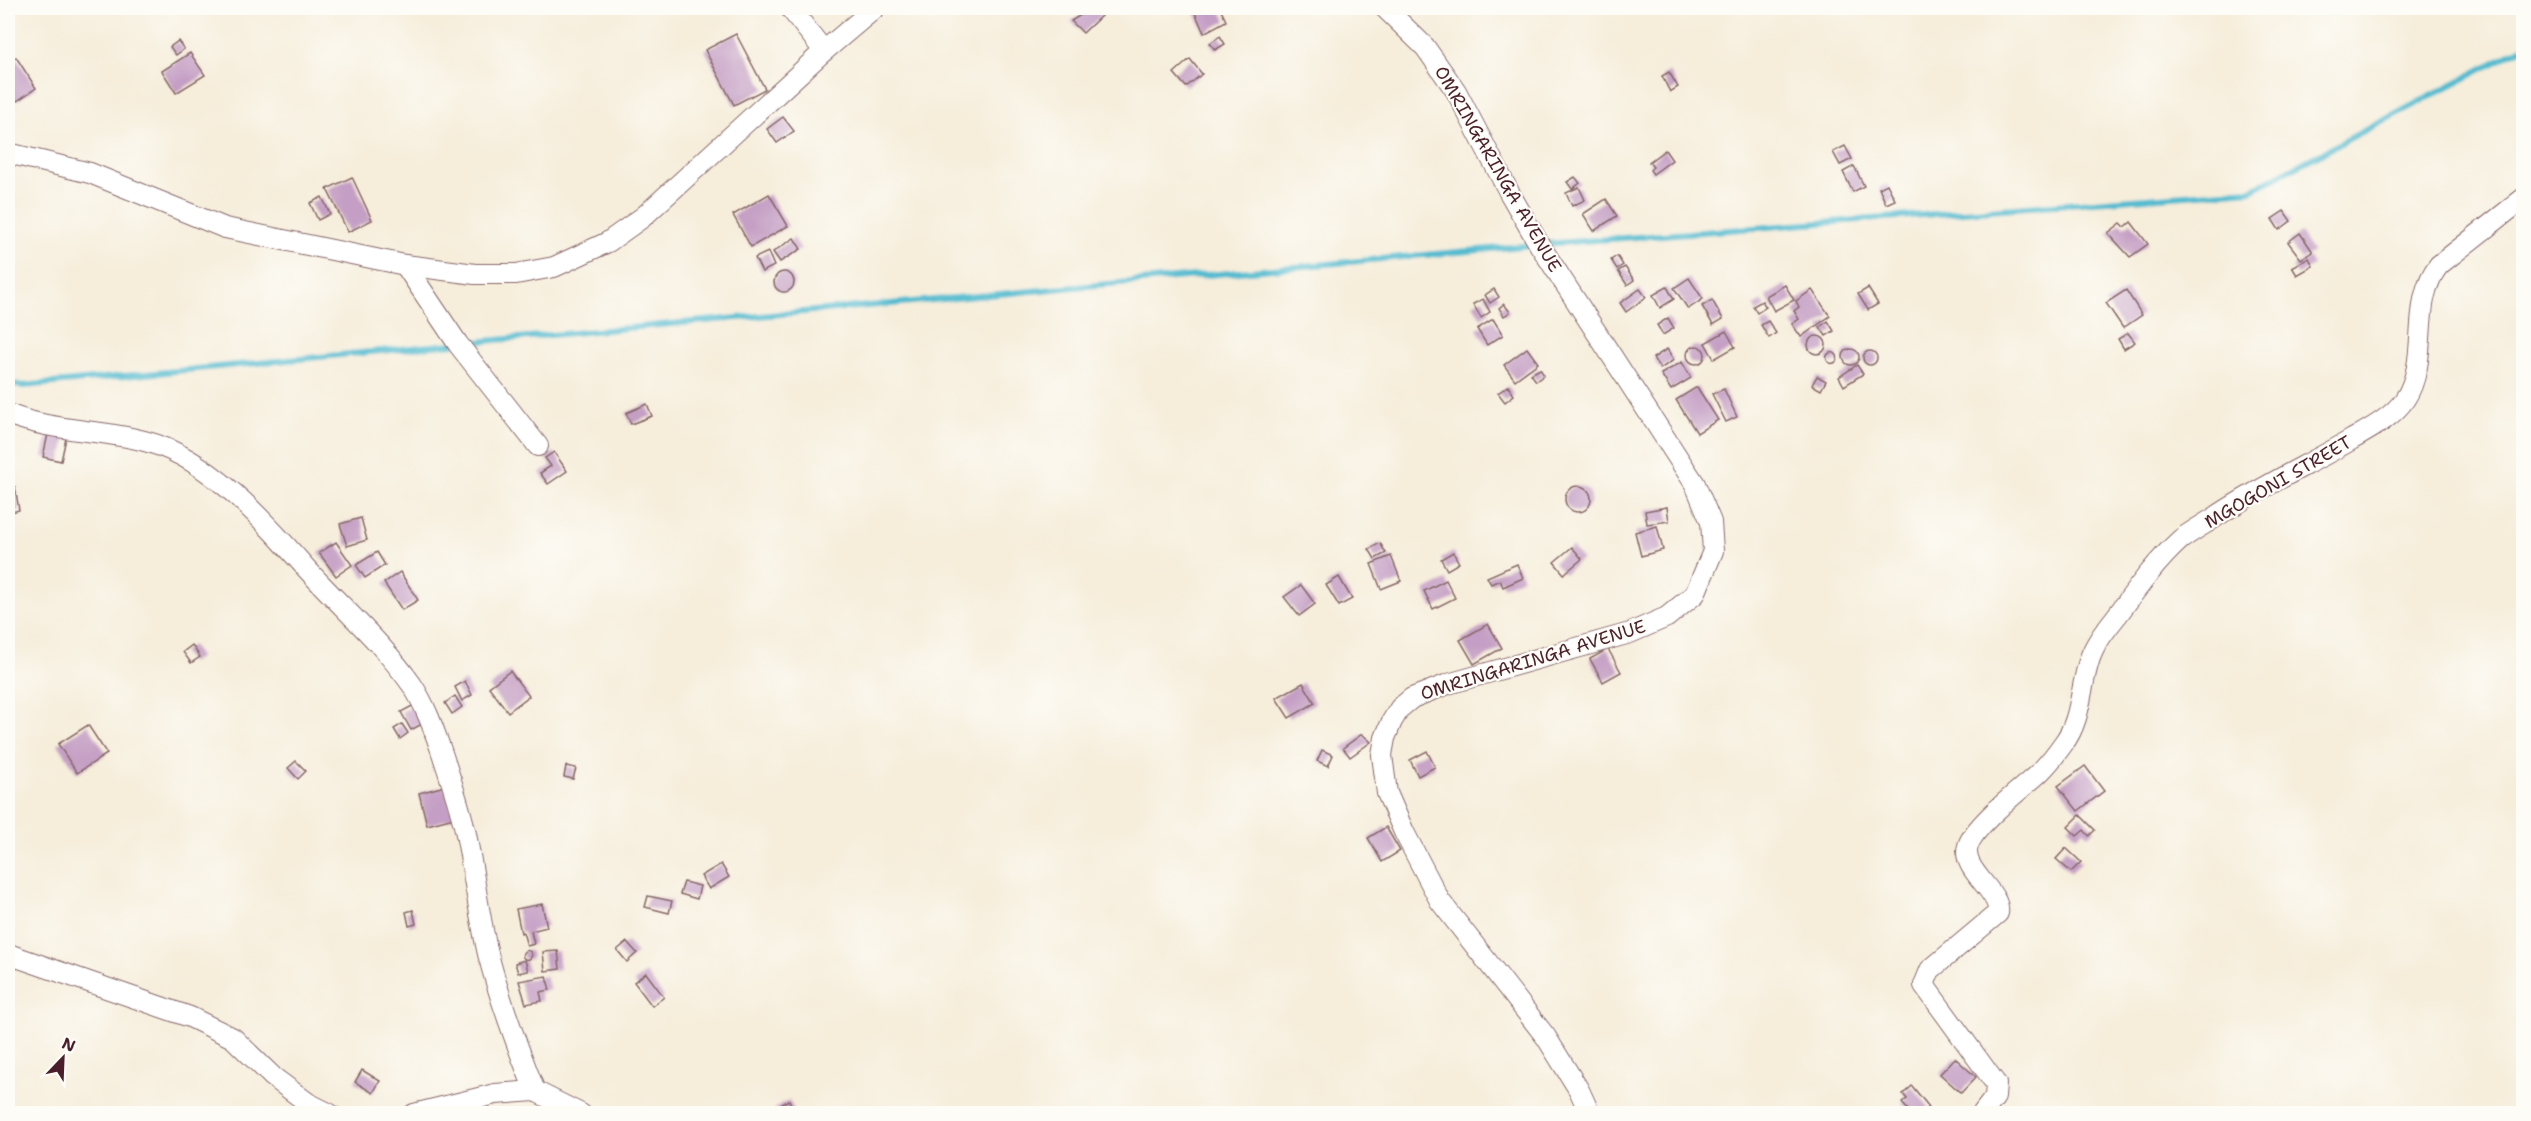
<svg xmlns="http://www.w3.org/2000/svg" width="2531" height="1121" font-family="'Shantell Sans',sans-serif">
	<style>
		.lines { fill: none; stroke-linecap: round; stroke-linejoin: round }
		.stream { stroke: #52bbcf; stroke-width: 6 }
		.building { fill: #c49ec4 }
		.minor-casing { stroke: #866768; stroke-width: 22 }
		.minor { stroke: #fff; stroke-width: 20 }
		.labels { text-anchor: middle; stroke-width: 4.5; stroke-linejoin: round; paint-order: stroke }
		.street-label { font-size: 18px; fill: #4a1f2b; stroke: #fdfcf7 }
	</style>
	<rect width="100%" height="100%" fill="#fdfcf7"/>
	<filter id="ink" filterUnits="userSpaceOnUse"><feTurbulence type="fractalNoise" baseFrequency=".0167" numOctaves="2"/><feDisplacementMap in="SourceGraphic" scale="12" xChannelSelector="R" yChannelSelector="G"/><feConvolveMatrix kernelMatrix="1 2 1 2 8 2 1 2 1" color-interpolation-filters="sRGB"/></filter>
	<filter id="wash" filterUnits="userSpaceOnUse"><feTurbulence type="fractalNoise" baseFrequency=".008" numOctaves="4" result="noise"/><feDisplacementMap in="SourceGraphic" scale="24" xChannelSelector="R" yChannelSelector="G"/><feGaussianBlur stdDeviation="1.35" result="paint"/><feColorMatrix in="noise" values="0 0 0 0 0 0 0 0 0 0 0 0 0 0 0 0 0 1.4 0 .05"/><feComposite in="paint" operator="in"/></filter>
	<g filter="url(#wash)">
		<rect width="100%" height="100%" fill="#f6edda"/>
		<g class="lines">
			<g class="stream">
				<path d="M1545 244 2251 190 2524 47"/>
				<path d="M463 343 1534 245"/>
				<path d="M8 383 23 386 453 344"/>
			</g>
		</g>
		<g id="blocks">
			<g class="building">
				<path d="M1092 8 1102 15 1083 33 1071 21Z"/>
				<path d="M1193 8H1220L1226 21 1204 33Z"/>
				<path d="M736 34 765 89 734 105 705 50Z"/>
				<path d="M1220 36 1225 44 1215 50 1210 43Z"/>
				<path d="M178 41 184 49 176 55 170 47Z"/>
				<path d="M190 53 205 75 176 93 162 71Z"/>
				<path d="M16 57 36 88 17 101 12 93 8 96V63Z"/>
				<path d="M1190 59 1202 74 1186 87 1174 73Z"/>
				<path d="M1669 72 1678 87 1670 92 1662 76Z"/>
				<path d="M783 117 794 131 777 143 767 129Z"/>
				<path d="M1845 146 1852 159 1840 165 1833 152Z"/>
				<path d="M1665 150 1672 160 1653 174 1650 170 1653 167 1649 162Z"/>
				<path d="M1854 166 1864 186 1853 192 1843 172Z"/>
				<path d="M352 177 372 220 348 232 327 189Z"/>
				<path d="M1575 177 1580 183 1572 189 1567 182Z"/>
				<path d="M1887 184 1895 200 1886 204 1879 188Z"/>
				<path d="M1579 187 1585 200 1572 206 1566 193Z"/>
				<path d="M769 194 788 226 751 247 733 215Z"/>
				<path d="M322 197 330 214 318 220 310 203Z"/>
				<path d="M1606 199 1617 216 1594 231 1583 214Z"/>
				<path d="M2284 211 2291 221 2279 230 2272 219Z"/>
				<path d="M2131 222 2148 244 2130 257 2108 233 2121 223 2125 227Z"/>
				<path d="M2300 233 2313 252 2301 259 2288 242Z"/>
				<path d="M794 238 801 249 780 262 773 252Z"/>
				<path d="M768 252 774 266 762 272 755 258Z"/>
				<path d="M1617 256 1623 265 1617 269 1611 260Z"/>
				<path d="M2309 258 2313 266 2297 275 2292 267Z"/>
				<path d="M1625 267 1634 280 1627 285 1618 271Z"/>
				<circle cx="784" cy="282" r="10"/>
				<path d="M1689 278 1703 299 1688 309 1674 288Z"/>
				<path d="M1785 285 1794 300 1774 311 1766 296Z"/>
				<path d="M1667 287 1674 299 1660 308 1653 295Z"/>
				<path d="M1868 288 1878 304 1868 310 1858 294Z"/>
				<path d="M1494 289 1499 297 1490 303 1485 295Z"/>
				<path d="M1640 289 1646 297 1626 312 1620 303Z"/>
				<path d="M1812 290 1830 316 1801 337 1792 324 1799 319 1794 311 1799 307 1796 301Z"/>
				<path d="M2126 290 2142 315 2123 328 2106 303Z"/>
				<path d="M1483 299 1490 312 1481 318 1473 304Z"/>
				<path d="M1712 300 1723 319 1713 325 1702 306Z"/>
				<path d="M1762 301 1766 307 1757 313 1753 306Z"/>
				<path d="M1504 304 1510 312 1504 316 1499 308Z"/>
				<path d="M1668 318 1674 328 1663 335 1657 325Z"/>
				<path d="M1493 319 1503 335 1487 345 1477 329Z"/>
				<path d="M1768 321 1776 333 1769 338 1761 325Z"/>
				<path d="M1828 321 1834 331 1826 336 1820 327Z"/>
				<path d="M1726 331 1735 347 1714 359 1705 343Z"/>
				<path d="M2128 333 2135 342 2124 349 2118 339Z"/>
				<circle cx="1817" cy="345" r="9"/>
				<circle cx="1696" cy="355" r="9"/>
				<path d="M1527 348 1538 363 1515 380 1504 365Z"/>
				<circle cx="1851" cy="357" r="8"/>
				<path d="M1667 349 1674 360 1660 369 1653 358Z"/>
				<circle cx="1870" cy="358" r="7"/>
				<circle cx="1832" cy="358" r="5.5"/>
				<path d="M1682 362 1691 378 1671 390 1661 374Z"/>
				<path d="M1857 365 1863 374 1844 386 1839 377Z"/>
				<path d="M1540 369 1544 375 1536 381 1531 374Z"/>
				<path d="M1817 376 1826 381 1821 390 1812 385Z"/>
				<path d="M1508 386 1514 395 1505 402 1498 393Z"/>
				<path d="M1697 387 1718 420 1697 433 1676 400Z"/>
				<path d="M1724 389 1737 417 1726 422 1712 394Z"/>
				<path d="M647 404 652 416 631 424 626 413Z"/>
				<path d="M48 434 66 438 61 461 43 457Z"/>
				<path d="M554 452 567 471 548 484 540 473 551 466 545 458Z"/>
				<circle cx="1578" cy="499" r="13"/>
				<path d="M15 487 19 510 8 513V489Z"/>
				<path d="M1667 507 1669 521 1647 524 1645 511Z"/>
				<path d="M361 518 367 540 347 546 340 524Z"/>
				<path d="M1657 526 1663 550 1641 556 1635 532Z"/>
				<path d="M336 542 352 565 336 576 319 553Z"/>
				<path d="M1380 543 1386 553 1375 559 1369 549Z"/>
				<path d="M1572 547 1582 559 1564 574 1554 562Z"/>
				<path d="M377 552 385 565 365 578 356 565Z"/>
				<path d="M1453 552 1459 563 1447 570 1441 559Z"/>
				<path d="M1391 556 1401 581 1381 589 1371 564Z"/>
				<path d="M1517 564 1523 578 1503 587 1500 580 1491 584 1487 577Z"/>
				<path d="M400 572 418 600 402 610 384 583Z"/>
				<path d="M1339 577 1352 599 1339 606 1326 585Z"/>
				<path d="M1446 580 1455 598 1433 609 1424 591Z"/>
				<path d="M1301 585 1315 604 1299 616 1284 597Z"/>
				<path d="M1488 624 1502 648 1474 664 1460 640Z"/>
				<path d="M192 645 200 657 191 663 183 652Z"/>
				<path d="M1608 649 1621 672 1603 682 1590 659Z"/>
				<path d="M510 671 529 696 508 712 489 687Z"/>
				<path d="M465 681 472 695 462 701 455 687Z"/>
				<path d="M1303 683 1315 703 1289 718 1276 698Z"/>
				<path d="M455 696 462 707 452 714 445 703Z"/>
				<path d="M414 705 424 723 411 730 401 712Z"/>
				<path d="M402 724 408 733 400 739 394 729Z"/>
				<path d="M88 725 107 754 77 773 58 744Z"/>
				<path d="M1362 734 1371 742 1350 757 1343 748Z"/>
				<path d="M1322 750 1333 755 1328 766 1317 761Z"/>
				<path d="M1427 751 1435 767 1418 776 1410 760Z"/>
				<path d="M296 761 306 771 298 779 288 768Z"/>
				<path d="M566 766 576 768 573 779 564 777Z"/>
				<path d="M2085 766 2104 791 2078 811 2058 786Z"/>
				<path d="M445 786 454 818 427 825 419 793Z"/>
				<path d="M2080 815 2095 830 2089 836 2084 830 2077 836 2068 827Z"/>
				<path d="M1386 827 1400 851 1382 862 1368 838Z"/>
				<path d="M2066 848 2081 862 2071 872 2056 859Z"/>
				<path d="M721 864 729 877 709 889 701 876Z"/>
				<path d="M684 882 700 886 697 899 680 894Z"/>
				<path d="M648 896 672 901 669 913 645 907Z"/>
				<path d="M542 904 547 927 531 931 534 944 527 946 523 932 521 933 516 909Z"/>
				<path d="M413 910 416 924 409 926 406 912Z"/>
				<path d="M627 942 637 953 627 962 617 950Z"/>
				<circle cx="527" cy="955" r="4.5"/>
				<path d="M558 951 560 969 545 971 543 952Z"/>
				<path d="M525 960 528 971 518 973 515 963Z"/>
				<path d="M646 973 664 997 652 1006 634 982Z"/>
				<path d="M546 976 550 990 540 992 542 1001 526 1004 519 981Z"/>
				<path d="M1955 1058 1976 1077 1961 1093 1940 1074Z"/>
				<path d="M362 1070 380 1081 373 1093 355 1082Z"/>
				<path d="M1912 1086 1929 1107 1921 1114 1915 1110 1911 1113 1902 1103 1907 1099 1903 1094Z"/>
				<path d="M789 1100 796 1114H777L775 1108Z"/>
			</g>
		</g>
	</g>
	<g filter="url(#ink)">
		<use href="#blocks" fill-opacity="0" stroke="#866768" stroke-width="1.5"/>
		<g class="lines">
			<defs>
				<g id="minor">
					<path d="M790 8 824 51"/>
					<path d="M1385 8 1425 47 1456 91 1510 194 1539 244 1695 484 1711 522 1713 551 1695 594 1667 617 1630 633 1448 684 1412 698 1400 708 1392 721 1385 738 1382 755 1387 793 1404 832 1440 901 1546 1037 1579 1090 1590 1114"/>
					<path d="M8 153 90 173 225 228 405 265 475 274H516L554 267 608 242 643 217 824 51 875 8"/>
					<path d="M405 265 458 344 538 446"/>
					<path d="M8 414C57 434 113 428 163 447 218 469 267 524 305 567 340 606 382 642 412 685 426 706 434 730 442 753 451 780 460 807 466 834 474 874 479 915 488 954 500 1001 517 1046 535 1091"/>
					<path d="M8 954 190 1017 233 1038 273 1077 308 1103 330 1114"/>
					<path d="M414 1114 495 1094 535 1091 581 1114"/>
					<path d="M1982 1114 1995 1097 1996 1084 1924 985 1930 970 1998 913C2002 892 1960 870 1968 846 1974 825 2023 788 2040 772 2048 764 2056 754 2063 744 2082 720 2080 686 2090 658 2096 641 2108 627 2119 613 2138 587 2156 562 2180 540 2190 532 2203 525 2214 518 2258 488 2306 466 2351 440 2370 429 2393 417 2405 399 2431 359 2409 302 2439 265L2524 198"/>
				</g>
			</defs>
			<use href="#minor" class="minor-casing"/>
			<use href="#minor" class="minor"/>
		</g>
	</g>
	<g class="labels">
		<g class="street-label">
			<text transform="translate(1498 169) rotate(60)" y="6">OMRINGARINGA AVENUE</text>
			<text transform="translate(2278 482) rotate(-30)" y="6">MGOGONI STREET</text>
			<text transform="translate(1533 660) rotate(-17)" y="6">OMRINGARINGA AVENUE</text>
		</g>
	</g>
	<rect width="2531" height="1121" fill="none" stroke="#fdfcf7" stroke-width="30"/>
	<g transform="translate(63 1058) rotate(23)" stroke="#fdfcf7" stroke-width="4.5" paint-order="stroke">
	<path d="M0-4.5L10 22L0 15L-10 22Z" fill="#4a1f2b"/>
	<text y="-9" font-size="16" font-weight="bold" text-anchor="middle" fill="#4a1f2b">N</text>
	</g>
</svg>
